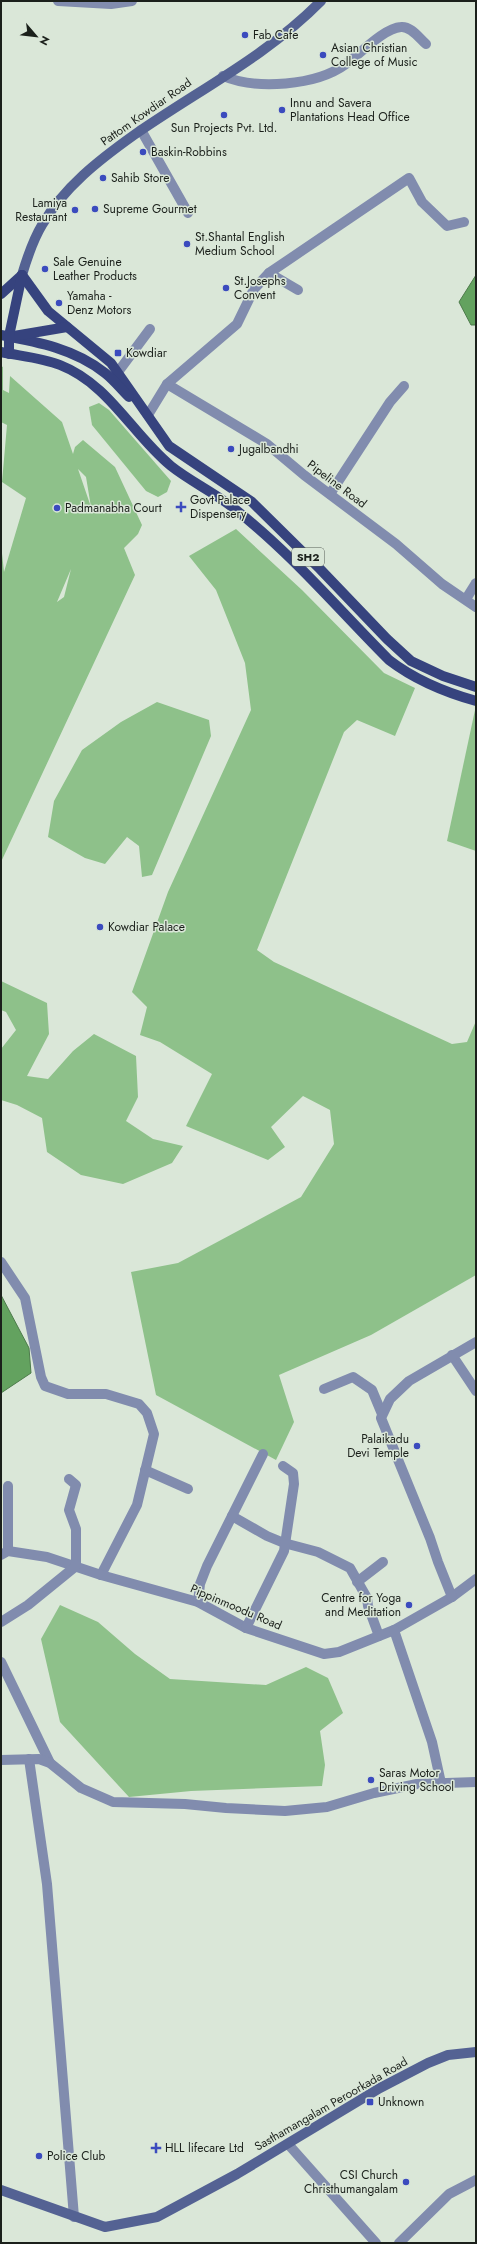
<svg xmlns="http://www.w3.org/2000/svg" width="477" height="2244" font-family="Jost,sans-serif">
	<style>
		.green { fill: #8ec18a; fill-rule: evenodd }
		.water { fill: #63a25f; stroke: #4d7b4b }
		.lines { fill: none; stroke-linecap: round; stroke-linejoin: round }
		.street { stroke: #818cae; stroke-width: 10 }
		.secondary { stroke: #546293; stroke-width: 10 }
		.primary { stroke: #36437e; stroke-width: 10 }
		.poi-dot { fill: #3b4bbe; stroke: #dae7d8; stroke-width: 1.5 }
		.labels { text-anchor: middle; stroke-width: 3; stroke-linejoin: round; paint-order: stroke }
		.shield { fill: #dae7d8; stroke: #545c54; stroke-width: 1 }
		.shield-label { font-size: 11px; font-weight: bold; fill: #1b201b }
		.poi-label { font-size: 12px; fill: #1b201b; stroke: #dae7d8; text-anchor: start }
		.street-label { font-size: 12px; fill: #1b201b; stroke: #dae7d8 }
	</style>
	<rect width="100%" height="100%" fill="#dae7d8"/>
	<g class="green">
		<path d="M1 366 3 367V390L9 393 10 376 62 422 73 454 75 447 83 440 115 467 142 525 138 534 124 548 135 575 1 862V544L4 572 26 498 2 482 7 425 1 422ZM78 469 86 477 91 507ZM71 569 64 597 57 602Z"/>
		<path d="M99 403 109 410 171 481 167 492 158 497 146 491 92 425 89 407Z"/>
		<path d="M236 529 302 590 384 673 415 688 395 736 357 720 344 732 257 950 274 962 452 1044 467 1042 476 1021V1275L371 1335 279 1375 294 1422 276 1460 156 1395 131 1272 178 1263 301 1197 334 1144 330 1110 303 1096 271 1127 285 1147 268 1160 186 1126 212 1074 160 1042 140 1035 147 1007 132 992 168 892 251 710 245 663 216 590 189 556Z"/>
		<path d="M157 702 209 720 211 736 152 875 142 877 139 846 127 837 105 864 85 858 48 837 54 801 82 750 121 722Z"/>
		<path d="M475 710H476V851L447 841Z"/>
		<path d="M1 981 47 1003 49 1034 27 1076 48 1079 73 1051 94 1034 136 1056 138 1097 126 1121 153 1139 183 1146 172 1163 123 1184 81 1175 47 1152 42 1118 17 1105 1 1100V1049L16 1030 6 1012 1 1010Z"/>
		<path d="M60 1605 98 1622 135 1654 170 1679 266 1685 306 1667 328 1678 343 1713 320 1731 325 1765 322 1786 191 1791 129 1797 60 1722 41 1639Z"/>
	</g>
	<g class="water">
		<path d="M476 275V325H471L459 302Z"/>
		<path d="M1 1295 29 1348 31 1373 1 1393Z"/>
	</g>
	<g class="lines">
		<g class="street">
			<path d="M58 1 111 4 132 1"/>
			<path d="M223 76C256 90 316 86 346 64 360 54 384 28 401 27 411 26 419 38 426 44"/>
			<path d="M141 130 188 213"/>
			<path d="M269 273 298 290"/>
			<path d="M118 372 150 329"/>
			<path d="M167 384 267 444 304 475 396 544 442 584 476 607"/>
			<path d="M148 415 167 384 237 324 254 289 269 273 409 178 422 202 447 226 464 222"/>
			<path d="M330 494 390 402 404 386"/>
			<path d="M466 599 476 583"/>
			<path d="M1 1262 25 1298 41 1377 45 1386 68 1394H106L139 1404 147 1413 154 1434 137 1505 101 1575"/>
			<path d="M452 1355 476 1391"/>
			<path d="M324 1389 353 1377 372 1390 382 1414"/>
			<path d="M145 1470 188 1489"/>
			<path d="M232 1516 267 1536 284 1543 318 1552 350 1568 367 1598 368 1606 379 1636"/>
			<path d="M8 1551V1486"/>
			<path d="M1 1555 8 1551 47 1557 101 1575 198 1602 246 1628 324 1654 339 1652 394 1630 452 1597 476 1579"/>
			<path d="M357 1582 383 1562"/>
			<path d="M452 1597 438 1562 430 1538 381 1418 390 1399 409 1381 476 1342"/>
			<path d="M198 1602 200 1584 207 1566 263 1454"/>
			<path d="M1 1622 28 1605 76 1566V1529L69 1510 76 1485 69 1479"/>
			<path d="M246 1628 284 1551 294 1484 293 1473 283 1466"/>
			<path d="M394 1630 432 1742 441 1783"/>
			<path d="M1 1662 50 1763"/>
			<path d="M29 1759 47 1884 74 2217"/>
			<path d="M1 1760 39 1759 50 1763 81 1788 113 1802 185 1804 226 1808 285 1811 327 1807 374 1793 417 1784 476 1782"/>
			<path d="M288 2144 376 2243"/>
			<path d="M399 2243 449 2194 476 2180"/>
		</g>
		<g class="secondary">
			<path d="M22 275C27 258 33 240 42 225 64 187 99 160 134 135 197 91 267 56 321 1"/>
			<path d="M1 2190 105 2227 157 2217 237 2174 380 2088 428 2063 448 2055 476 2052"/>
		</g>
		<g class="primary">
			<path d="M22 275 48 311 111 363 169 446 252 502 320 569 387 639 411 661 443 676 476 687"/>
			<path d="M1 294 22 275"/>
			<path d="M1 335C38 342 75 349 105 373 114 380 121 389 129 397"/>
			<path d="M14 336 67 327"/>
			<path d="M1 352C20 356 43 358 60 365 109 384 132 434 171 466 191 482 216 493 236 510 292 554 339 610 389 660 415 680 444 692 476 701"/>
			<path d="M9 354V336L22 275"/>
		</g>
	</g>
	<g class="poi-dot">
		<circle cx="245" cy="35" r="4"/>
		<circle cx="323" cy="55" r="4"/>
		<circle cx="282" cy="110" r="4"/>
		<circle cx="224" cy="115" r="4"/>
		<circle cx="143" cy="152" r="4"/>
		<circle cx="103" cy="178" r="4"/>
		<circle cx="95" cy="209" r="4"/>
		<circle cx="75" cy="210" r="4"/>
		<circle cx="187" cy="244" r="4"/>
		<circle cx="45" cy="269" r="4"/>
		<circle cx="226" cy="288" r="4"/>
		<circle cx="59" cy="303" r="4"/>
		<rect x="114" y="349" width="8" height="8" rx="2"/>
		<circle cx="231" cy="449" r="4"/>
		<path d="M179 501h4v4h4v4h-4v4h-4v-4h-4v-4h4z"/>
		<circle cx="57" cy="508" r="4"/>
		<circle cx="100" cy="927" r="4"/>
		<circle cx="417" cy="1446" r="4"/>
		<circle cx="409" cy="1605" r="4"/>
		<circle cx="371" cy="1780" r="4"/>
		<rect x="366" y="2098" width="8" height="8" rx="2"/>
		<path d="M154 2142h4v4h4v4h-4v4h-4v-4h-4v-4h4z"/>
		<circle cx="39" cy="2156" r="4"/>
		<circle cx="406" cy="2182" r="4"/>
	</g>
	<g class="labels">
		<rect class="shield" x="292" y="548" width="32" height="18" rx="3"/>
		<g class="shield-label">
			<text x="308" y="561">SH2</text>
		</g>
		<g class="poi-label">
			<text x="253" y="39">Fab Cafe</text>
			<text x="331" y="52">Asian Christian<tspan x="331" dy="14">College of Music</tspan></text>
			<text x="290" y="107">Innu and Savera<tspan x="290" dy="14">Plantations Head Office</tspan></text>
			<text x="224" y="132" text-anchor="middle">Sun Projects Pvt. Ltd.</text>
			<text x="151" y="156">Baskin-Robbins</text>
			<text x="111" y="182">Sahib Store</text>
			<text x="67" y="207" text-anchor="end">Lamiya<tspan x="67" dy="14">Restaurant</tspan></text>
			<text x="103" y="213">Supreme Gourmet</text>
			<text x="195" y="241">St.Shantal English<tspan x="195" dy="14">Medium School</tspan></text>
			<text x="53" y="266">Sale Genuine<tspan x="53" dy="14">Leather Products</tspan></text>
			<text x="234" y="285">St.Josephs<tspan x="234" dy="14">Convent</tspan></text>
			<text x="67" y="300">Yamaha -<tspan x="67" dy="14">Denz Motors</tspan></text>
			<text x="126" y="357">Kowdiar</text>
			<text x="239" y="453">Jugalbandhi</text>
			<text x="190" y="504">Govt Palace<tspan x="190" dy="14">Dispensery</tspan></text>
			<text x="65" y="512">Padmanabha Court</text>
			<text x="108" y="931">Kowdiar Palace</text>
			<text x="409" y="1443" text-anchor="end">Palaikadu<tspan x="409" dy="14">Devi Temple</tspan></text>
			<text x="401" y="1602" text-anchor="end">Centre for Yoga<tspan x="401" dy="14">and Meditation</tspan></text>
			<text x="379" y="1777">Saras Motor<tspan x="379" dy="14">Driving School</tspan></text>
			<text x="378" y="2106">Unknown</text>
			<text x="165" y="2152">HLL lifecare Ltd</text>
			<text x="47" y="2160">Police Club</text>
			<text x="398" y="2179" text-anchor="end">CSI Church<tspan x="398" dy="14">Christhumangalam</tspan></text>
		</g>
		<g class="street-label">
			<text transform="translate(146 112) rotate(-35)" y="4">Pattom Kowdiar Road</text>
			<text transform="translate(337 484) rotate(37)" y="4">Pipeline Road</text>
			<text transform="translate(236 1607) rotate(23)" y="4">Pippinmoodu Road</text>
			<text transform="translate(331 2104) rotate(-30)" y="4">Sasthamangalam Peroorkada Road</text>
		</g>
	</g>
	<rect width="477" height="2244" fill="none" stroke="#1b201b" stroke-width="4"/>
	<g transform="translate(36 36) rotate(118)" stroke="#dae7d8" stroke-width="3" paint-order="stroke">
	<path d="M0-3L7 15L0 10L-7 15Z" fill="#1b201b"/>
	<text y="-6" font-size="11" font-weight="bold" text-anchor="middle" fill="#1b201b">N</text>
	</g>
</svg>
